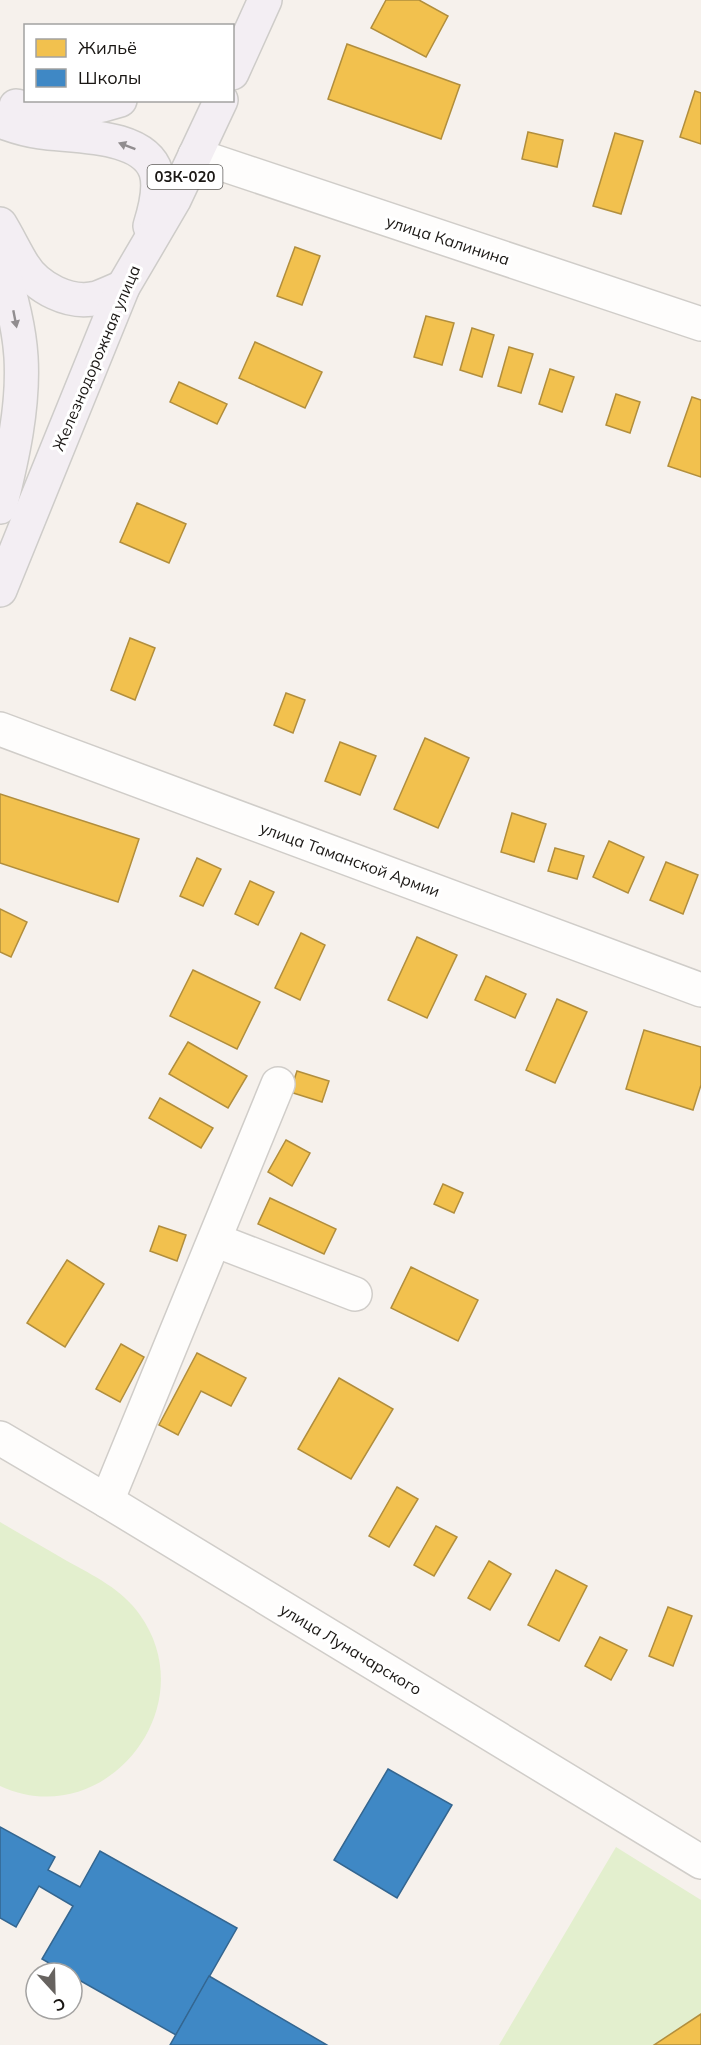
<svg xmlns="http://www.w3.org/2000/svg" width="701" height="2045" font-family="Mulish,sans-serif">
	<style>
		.green { fill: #e3efce }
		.homes { fill: #f2c14e; stroke: #b18e3d; stroke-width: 1.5 }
		.schools { fill: #3f88c5; stroke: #346690; stroke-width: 1.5 }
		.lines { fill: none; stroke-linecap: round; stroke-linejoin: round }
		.minor-casing { stroke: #d0cdc9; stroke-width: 36 }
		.major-casing { stroke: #ceccc9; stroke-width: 36 }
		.minor { stroke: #fefdfc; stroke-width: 33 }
		.major { stroke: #f3eef3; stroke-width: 33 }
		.oneway { fill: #918d8f }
		.labels { text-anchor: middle; stroke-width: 6; stroke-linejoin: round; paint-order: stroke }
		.shield { fill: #fff; stroke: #5f5d5a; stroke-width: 1.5 }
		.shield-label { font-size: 15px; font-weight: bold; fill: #1a1714 }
		.street-label { font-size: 16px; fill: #1a1714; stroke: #fff }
	</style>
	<rect width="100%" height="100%" fill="#f6f1ec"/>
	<g class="green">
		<path d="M0 1522C22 1535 45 1548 67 1561 94 1576 122 1589 140 1615 206 1708 104 1834 0 1786Z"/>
		<path d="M616 1847 701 1900V2045H499Z"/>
	</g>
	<g class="homes">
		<path d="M386 0H419L448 16 426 57 371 28Z"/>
		<path d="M347 44 460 85 441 139 328 99Z"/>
		<path d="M695 91 701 93V144L680 137Z"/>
		<path d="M528 132 563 140 557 167 522 159Z"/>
		<path d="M615 133 643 141 621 214 593 206Z"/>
		<path d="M295 247 320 256 302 305 277 296Z"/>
		<path d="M426 316 454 323 442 365 414 357Z"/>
		<path d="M472 328 494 335 482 377 460 370Z"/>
		<path d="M255 342 322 372 305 408 239 378Z"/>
		<path d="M509 347 533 354 521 393 498 386Z"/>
		<path d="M550 369 574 377 562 412 539 404Z"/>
		<path d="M179 382 227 404 217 424 170 402Z"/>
		<path d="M616 394 640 402 630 433 606 425Z"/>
		<path d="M692 397 701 400V477L668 466Z"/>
		<path d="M137 503 186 524 169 563 120 542Z"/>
		<path d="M130 638 155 648 135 700 111 690Z"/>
		<path d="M286 693 305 700 293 733 274 725Z"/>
		<path d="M425 738 469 758 438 828 394 809Z"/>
		<path d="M340 742 376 756 360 795 325 781Z"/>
		<path d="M0 794 139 839 118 902 0 863Z"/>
		<path d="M512 813 546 824 534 862 501 852Z"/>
		<path d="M609 841 644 857 628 893 593 877Z"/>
		<path d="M555 848 584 856 577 879 548 871Z"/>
		<path d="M197 858 221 869 203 906 180 896Z"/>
		<path d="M666 862 698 875 683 914 650 900Z"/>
		<path d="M250 881 274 892 258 925 235 914Z"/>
		<path d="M0 909 27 922 11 957 0 952Z"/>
		<path d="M301 933 325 945 300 1000 275 988Z"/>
		<path d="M417 937 457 955 427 1018 388 1000Z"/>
		<path d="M193 970 260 1002 237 1049 170 1016Z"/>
		<path d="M486 976 526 994 515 1018 475 1000Z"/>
		<path d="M557 999 587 1012 555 1083 526 1070Z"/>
		<path d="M644 1030 701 1047V1085L693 1110 626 1089Z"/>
		<path d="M188 1042 247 1076 228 1108 169 1074Z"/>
		<path d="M297 1071 329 1081 322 1102 290 1092Z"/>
		<path d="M160 1098 213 1128 201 1148 149 1118Z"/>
		<path d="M286 1140 310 1153 292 1186 268 1172Z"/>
		<path d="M443 1184 463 1193 454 1213 434 1204Z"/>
		<path d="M270 1198 336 1229 324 1254 258 1224Z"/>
		<path d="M159 1226 186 1235 177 1261 150 1251Z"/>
		<path d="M67 1260 104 1284 65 1347 27 1323Z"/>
		<path d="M411 1267 478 1300 458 1341 391 1308Z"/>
		<path d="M121 1344 144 1357 120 1402 96 1389Z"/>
		<path d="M197 1353 246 1378 231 1406 201 1391 178 1435 159 1425Z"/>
		<path d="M339 1378 393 1409 351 1479 298 1449Z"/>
		<path d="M397 1487 418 1499 389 1547 369 1536Z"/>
		<path d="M436 1526 457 1537 434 1576 414 1565Z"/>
		<path d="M489 1561 511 1574 490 1610 468 1598Z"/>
		<path d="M556 1570 587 1586 559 1641 528 1625Z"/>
		<path d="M668 1607 692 1616 673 1666 649 1656Z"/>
		<path d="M600 1637 627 1650 611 1680 585 1666Z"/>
		<path d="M701 2014V2045H654Z"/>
	</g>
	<g class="schools">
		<path d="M388 1769 452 1805 397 1898 334 1860Z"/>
		<path d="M0 1827 55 1857 48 1870 80 1887 100 1851 237 1928 176 2035 72 1976V1973H66L42 1959 73 1906 39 1886 16 1927 0 1918Z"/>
		<path d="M209 1976 327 2045H170Z"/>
	</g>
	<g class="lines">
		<defs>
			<g id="minor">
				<path d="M195 155 701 324"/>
				<path d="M0 729 701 990"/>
				<path d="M215 1240 355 1294"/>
				<path d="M0 1438 107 1501 701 1862"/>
				<path d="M107 1501 278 1084"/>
			</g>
			<g id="major">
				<path d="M232 73 265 0"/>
				<path d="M16 106C51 115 86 111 120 100"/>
				<path d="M0 121C13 126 26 130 40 132 72 137 144 133 156 172 161 189 155 210 150 226"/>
				<path d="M0 224C8 237 15 252 23 265 37 288 70 305 97 298 105 295 114 291 123 287"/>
				<path d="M0 262C10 292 19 325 21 357 24 407 12 459 0 507"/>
				<path d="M0 590 123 287 174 200 221 100"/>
			</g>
		</defs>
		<use href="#minor" class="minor-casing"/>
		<use href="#major" class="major-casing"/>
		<use href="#minor" class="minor"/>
		<use href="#major" class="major"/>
	</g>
	<defs><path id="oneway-solid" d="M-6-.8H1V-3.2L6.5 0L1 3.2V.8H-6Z" transform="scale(1.5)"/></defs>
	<g class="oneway">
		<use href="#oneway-solid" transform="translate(127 146) rotate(-159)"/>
		<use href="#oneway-solid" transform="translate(15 319) rotate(79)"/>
	</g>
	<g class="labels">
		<rect class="shield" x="147.5" y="165" width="75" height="24" rx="4.5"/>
		<g class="shield-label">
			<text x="185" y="182">03К-020</text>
		</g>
		<g class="street-label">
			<text transform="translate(448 240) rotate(18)" y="6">улица Калинина</text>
			<text transform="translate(96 358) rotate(-67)" y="6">Железнодорожная улица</text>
			<text transform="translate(350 859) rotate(20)" y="6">улица Таманской Армии</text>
			<text transform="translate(351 1649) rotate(31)" y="6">улица Луначарского</text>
		</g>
	</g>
	<rect x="24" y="24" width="210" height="78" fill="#ffffff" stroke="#a3a2a1" stroke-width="1.5"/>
	<rect x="36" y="39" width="30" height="18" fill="#f2c14e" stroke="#a3a2a1" stroke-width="1.5"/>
	<text x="78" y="54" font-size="18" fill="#1a1714">Жильё</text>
	<rect x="36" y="69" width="30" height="18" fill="#3f88c5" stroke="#a3a2a1" stroke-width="1.5"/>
	<text x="78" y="84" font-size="18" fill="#1a1714">Школы</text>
	<g transform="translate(54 1991) rotate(158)"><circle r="28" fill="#ffffff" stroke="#a3a2a1" stroke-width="1.5"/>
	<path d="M0-4.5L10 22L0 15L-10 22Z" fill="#676360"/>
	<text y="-9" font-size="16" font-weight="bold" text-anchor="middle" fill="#1a1714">С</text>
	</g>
</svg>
